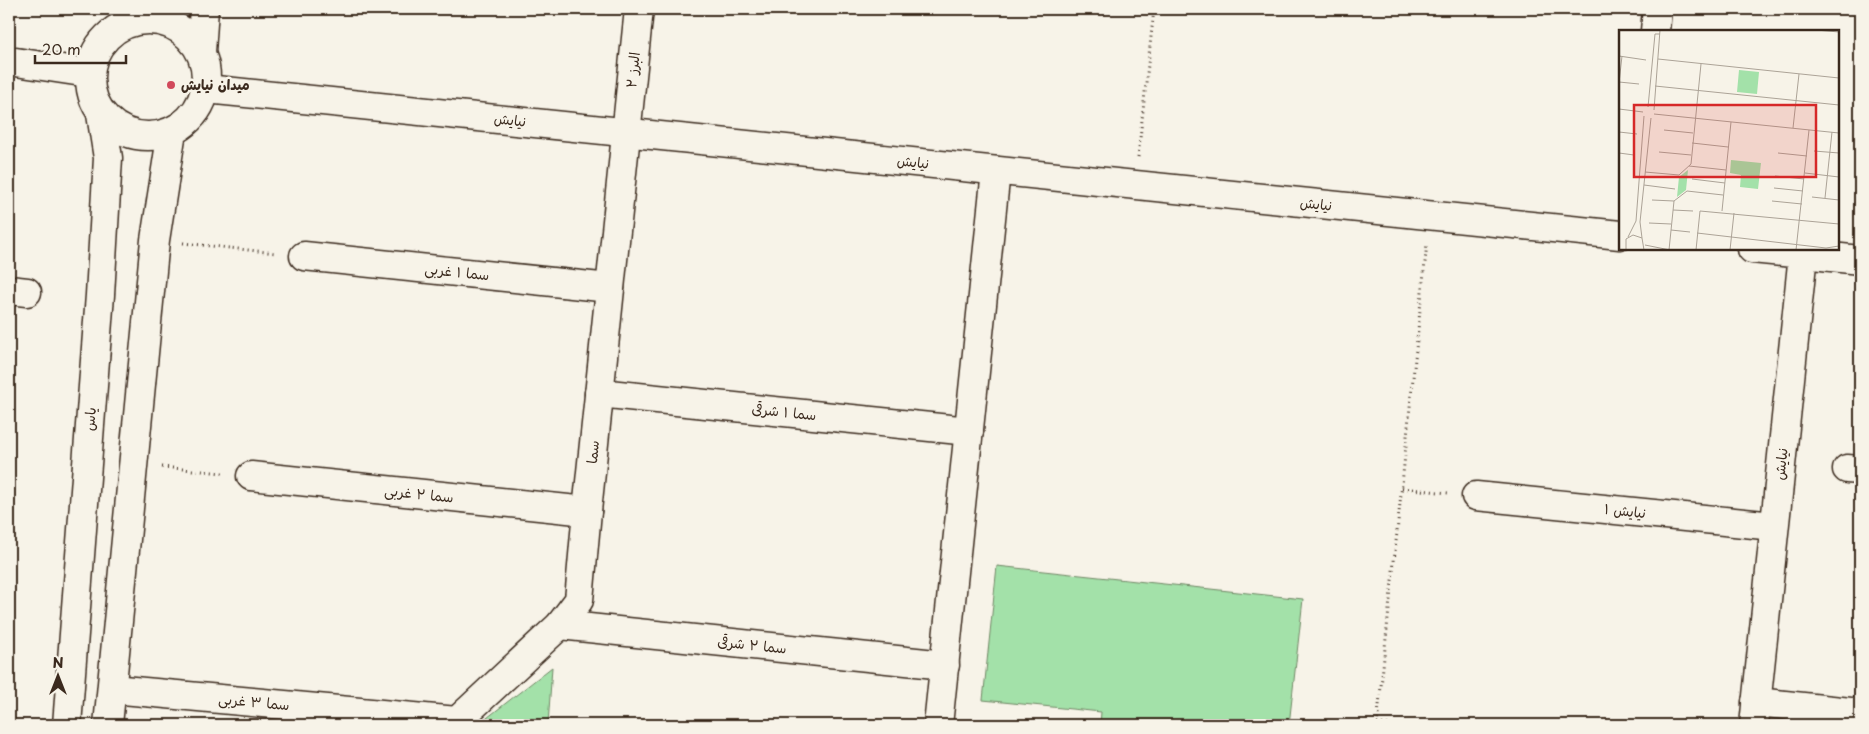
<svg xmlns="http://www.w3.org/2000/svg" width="1869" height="734" font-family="'Playpen Sans','Playpen Sans Arabic',sans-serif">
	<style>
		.green { fill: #a3e1a9; stroke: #6f8664 }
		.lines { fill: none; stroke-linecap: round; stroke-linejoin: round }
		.minor-casing { stroke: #3b2a1e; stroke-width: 31 }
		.tertiary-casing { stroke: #3b2a1e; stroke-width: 31 }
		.path { stroke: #3b2a1e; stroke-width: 3; stroke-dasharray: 1 4; stroke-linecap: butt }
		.minor { stroke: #f7f3e8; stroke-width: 28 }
		.tertiary { stroke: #f7f3e8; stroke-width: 28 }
		.poi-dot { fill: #d1495b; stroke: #f7f3e8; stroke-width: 2 }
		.labels { text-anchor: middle; stroke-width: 5; stroke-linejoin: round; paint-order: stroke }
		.street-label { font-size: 14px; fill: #3b2a1e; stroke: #f7f3e8 }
		.poi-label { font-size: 14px; font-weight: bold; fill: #3b2a1e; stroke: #f7f3e8; text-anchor: start }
		.inset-road { fill: none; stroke: #aca397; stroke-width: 1 }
		.view { fill: #d62828; fill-opacity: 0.15; stroke: #d62828; stroke-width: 2.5 }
		.inset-edge { fill: none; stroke: #3b2a1e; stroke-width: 2.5 }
	</style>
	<rect width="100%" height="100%" fill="#f7f3e8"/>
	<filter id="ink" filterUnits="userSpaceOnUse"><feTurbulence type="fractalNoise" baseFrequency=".02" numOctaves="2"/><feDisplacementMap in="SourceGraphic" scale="10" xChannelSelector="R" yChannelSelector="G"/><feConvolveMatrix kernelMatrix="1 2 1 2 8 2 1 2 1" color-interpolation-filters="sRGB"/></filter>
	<g filter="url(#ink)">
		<g class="green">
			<path d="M997 566 1303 599 1289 725H1100L1101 712 983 700Z"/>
			<path d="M552 667 548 725H478Z"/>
		</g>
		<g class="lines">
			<defs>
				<g id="minor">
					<path d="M1655 31 1657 9"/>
					<path d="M304 256 610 288"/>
					<path d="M9 290 27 292"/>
					<path d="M599 393 969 431"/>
					<path d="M1847 469 1860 470"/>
					<path d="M251 476 587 511"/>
					<path d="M1476 496 1774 526"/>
					<path d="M560 625 945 665"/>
					<path d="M112 689 457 721 560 625 579 600 587 511 639 9"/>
					<path d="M1756 702 1860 713"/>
					<path d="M938 725 996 171"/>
					<path d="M1754 725 1803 254 1860 260"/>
				</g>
				<g id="tertiary">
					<circle cx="148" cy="78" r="58"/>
					<path d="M201 52 204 9"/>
					<path d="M9 61 89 73"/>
					<path d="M206 89 1620 235"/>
					<path d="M1752 249 1803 254"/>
					<path d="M67 725 100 295 108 158 101 114"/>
					<path d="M108 725 155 240 172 131"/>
				</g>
			</defs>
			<use href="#minor" class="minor-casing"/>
			<use href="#tertiary" class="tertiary-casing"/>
			<g class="path">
				<path d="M1138 157 1154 9"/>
				<path d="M183 243 276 253"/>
				<path d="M162 467 223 473"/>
				<path d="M1402 488 1448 493"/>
				<path d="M1377 724 1392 725"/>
				<path d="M1377 725 1427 243"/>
			</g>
			<use href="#minor" class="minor"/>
			<use href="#tertiary" class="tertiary"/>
		</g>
	</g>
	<circle class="poi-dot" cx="171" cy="85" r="5"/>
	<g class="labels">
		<g class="street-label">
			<text transform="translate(633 70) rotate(-84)" y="5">البرز ۲</text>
			<text transform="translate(510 120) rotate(6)" y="5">نیایش</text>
			<text transform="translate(913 162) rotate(6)" y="5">نیایش</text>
			<text transform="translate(1316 204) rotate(6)" y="5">نیایش</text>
			<text transform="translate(457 272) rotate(6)" y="5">سما ۱ غربی</text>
			<text transform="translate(784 412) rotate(6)" y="5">سما ۱ شرقی</text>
			<text transform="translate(90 419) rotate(-85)" y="5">یاس</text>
			<text transform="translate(593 452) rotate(-84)" y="5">سما</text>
			<text transform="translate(1781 464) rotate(-84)" y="5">نیایش</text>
			<text transform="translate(419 494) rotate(6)" y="5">سما ۲ غربی</text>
			<text transform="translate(1625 511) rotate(6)" y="5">نیایش ۱</text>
			<text transform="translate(752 645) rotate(6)" y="5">سما ۲ شرقی</text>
			<text transform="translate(254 702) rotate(5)" y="5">سما ۳ غربی</text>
		</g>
		<g class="poi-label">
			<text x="181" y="90">میدان نیایش</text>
		</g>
	</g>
	<g transform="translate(1619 30)">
		<rect width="220" height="220" fill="#f7f3e8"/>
		<path d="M120 40 140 42 138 64 118 62ZM112 130 142 133 139 159 121 157 122 145 111 143ZM69 140 67 160 58 167 60 147Z" fill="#a3e1a9"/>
		<path class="inset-road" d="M197 0 220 2M0 26 27 30M39 29 220 48M0 52 20 54M0 53 3 26M36 56 220 75M29 77 36 4H41M0 79 24 82M35 80 41 0M35 84 220 103M174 98 180 44M45 100 74 103M0 102 18 104M73 113 109 117M195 121 220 123M40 122 72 125M0 123 15 125M159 123 188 126M70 136 107 140M26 142 60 145 72 134 82 34M186 143 220 147M156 146 185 149M73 149 106 153M25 155 56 159M155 158 184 161M193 167 220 170M206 168 213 102M33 170 55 171M153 171 183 174M54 180 74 181M103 181 112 92M30 193 52 194M52 200 71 202M78 203 207 218 220 216M9 207 17 191 25 86M23 208 21 192 32 88M26 215 51 220M7 220V209L14 205 23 208 25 220M50 220 55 171 68 161 104 165M77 220 81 181 220 194M111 220 115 183M177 220 190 100"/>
		<path class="view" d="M15 75H197V147H15Z"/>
		<rect width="220" height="220" class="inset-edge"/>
	</g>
	<rect width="1869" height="734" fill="none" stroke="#f7f3e8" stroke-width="30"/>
	<rect x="15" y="15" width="1839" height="704" fill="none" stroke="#3b2a1e" stroke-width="2" filter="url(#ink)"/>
	<g transform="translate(58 676)" stroke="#f7f3e8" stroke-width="4" paint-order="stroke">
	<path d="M0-4L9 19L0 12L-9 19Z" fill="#3b2a1e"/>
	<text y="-8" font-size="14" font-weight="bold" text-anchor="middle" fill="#3b2a1e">N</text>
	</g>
	<path d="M35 55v8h91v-8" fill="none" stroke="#3b2a1e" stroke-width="2.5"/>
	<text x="42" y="55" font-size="15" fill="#3b2a1e" stroke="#f7f3e8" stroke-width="4" paint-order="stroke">20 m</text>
</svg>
